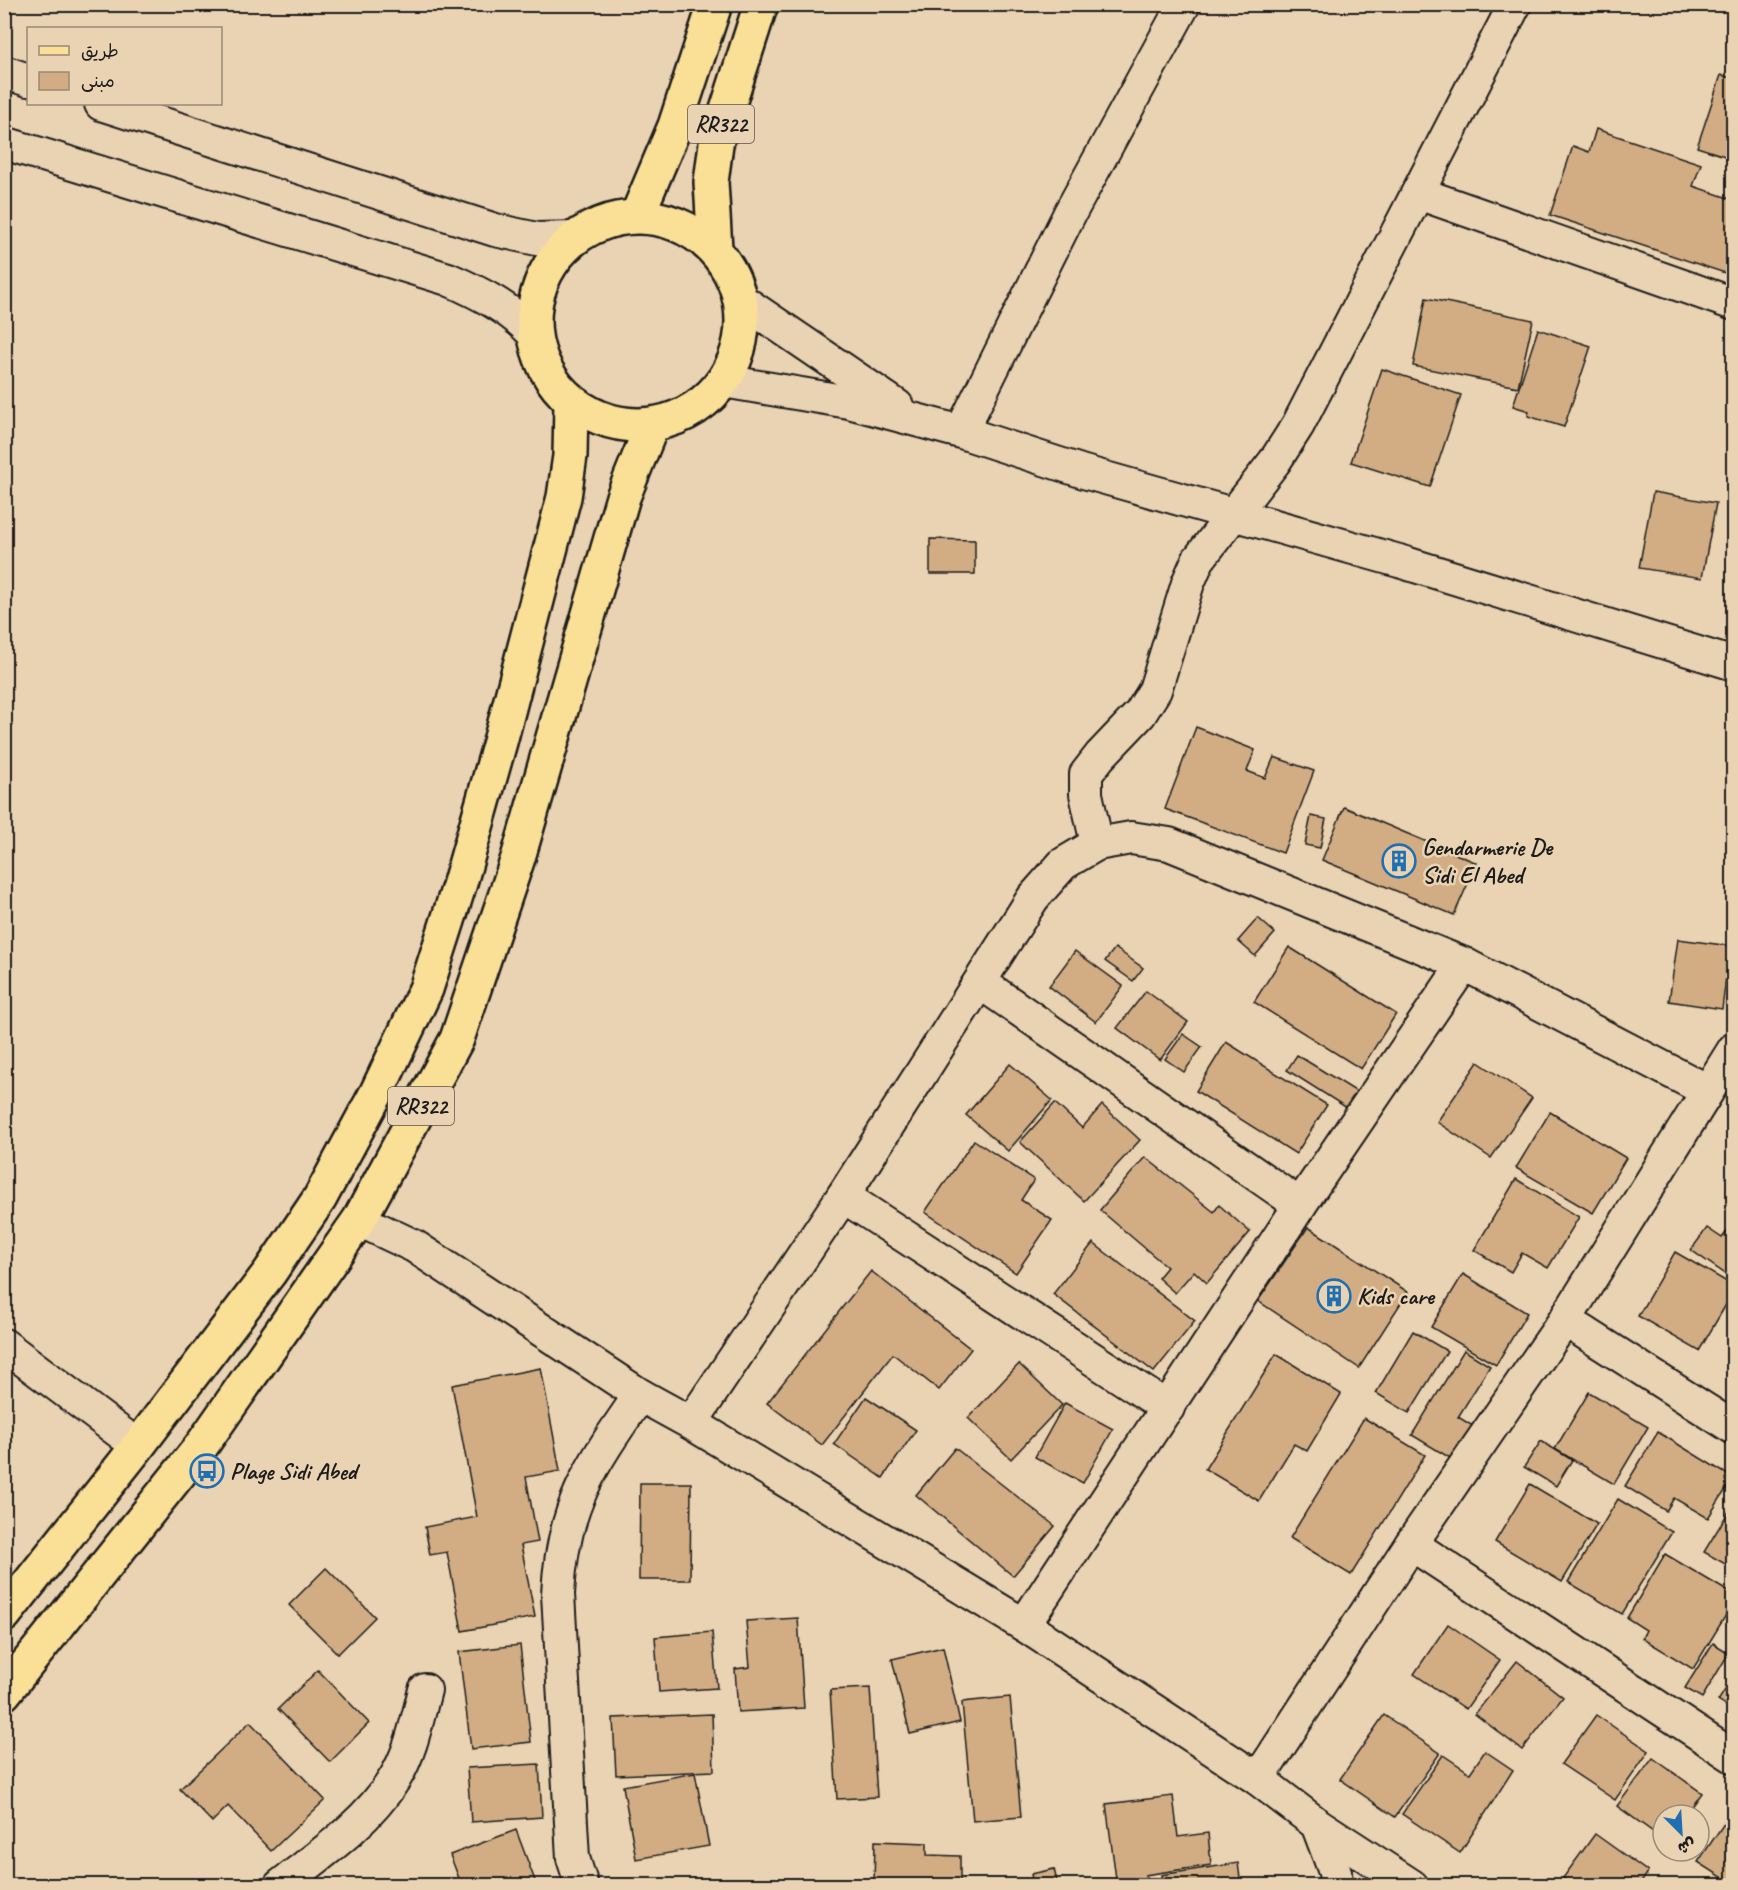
<svg xmlns="http://www.w3.org/2000/svg" width="1738" height="1890" font-family="Caveat,'Playpen Sans Arabic',sans-serif">
	<style>
		.building { fill: #d2ad84; stroke: #1c1c1c; stroke-width: 1.5 }
		.lines { fill: none; stroke-linecap: round; stroke-linejoin: round }
		.minor-casing { stroke: #1c1c1c; stroke-width: 36 }
		.primary-casing { stroke: #1c1c1c; stroke-width: 38 }
		.minor { stroke: #ead3b3; stroke-width: 32 }
		.primary { stroke: #fadf96; stroke-width: 33 }
		.labels { text-anchor: middle; stroke-width: 5; stroke-linejoin: round; paint-order: stroke }
		.shield { fill: #ead3b3; stroke: #5a5349; stroke-width: 1.5 }
		.shield-label { font-size: 22px; font-weight: bold; fill: #1c1c1c }
		.poi-label { font-size: 24px; font-weight: bold; fill: #1c1c1c; stroke: #ead3b3; text-anchor: start }
	</style>
	<rect width="100%" height="100%" fill="#ead3b3"/>
	<filter id="ink" filterUnits="userSpaceOnUse"><feTurbulence type="fractalNoise" baseFrequency=".0167" numOctaves="2"/><feDisplacementMap in="SourceGraphic" scale="12" xChannelSelector="R" yChannelSelector="G"/><feConvolveMatrix kernelMatrix="1 2 1 2 8 2 1 2 1" color-interpolation-filters="sRGB"/></filter>
	<g filter="url(#ink)">
		<g class="building">
			<path d="M1721 75 1734 79V159L1697 147Z"/>
			<path d="M1596 129 1701 164 1693 186 1734 200V276L1550 215 1573 146 1589 152Z"/>
			<path d="M1426 298 1533 320 1518 387 1413 366Z"/>
			<path d="M1538 329 1591 346 1564 427 1528 416 1529 411 1513 406Z"/>
			<path d="M1382 369 1461 395 1430 487 1351 462Z"/>
			<path d="M1653 492 1716 503 1702 578 1639 568Z"/>
			<path d="M930 539 975 540V574H930Z"/>
			<path d="M1196 727 1255 750 1247 771 1265 778 1274 757 1314 771 1283 853 1165 809Z"/>
			<path d="M1344 807 1477 863 1454 915 1322 860Z"/>
			<path d="M1311 816 1326 819 1320 848 1305 845Z"/>
			<path d="M1258 918 1275 933 1255 956 1238 941Z"/>
			<path d="M1678 939 1730 946 1722 1009 1669 1001Z"/>
			<path d="M1289 947 1396 1014 1361 1069 1254 1002Z"/>
			<path d="M1115 948 1143 968 1133 981 1105 961Z"/>
			<path d="M1075 951 1123 986 1096 1022 1049 986Z"/>
			<path d="M1146 991 1188 1022 1160 1060 1117 1028Z"/>
			<path d="M1183 1034 1202 1047 1184 1072 1165 1059Z"/>
			<path d="M1226 1042 1327 1105 1296 1154 1196 1091Z"/>
			<path d="M1297 1055 1357 1092 1347 1108 1287 1070Z"/>
			<path d="M1478 1062 1532 1098 1491 1158 1437 1122Z"/>
			<path d="M1010 1064 1052 1100 1008 1151 966 1115Z"/>
			<path d="M1055 1103 1082 1128 1102 1105 1140 1140 1084 1201 1020 1142Z"/>
			<path d="M1550 1112 1626 1158 1593 1213 1516 1168Z"/>
			<path d="M974 1140 1034 1180 1021 1200 1052 1220 1016 1273 925 1212Z"/>
			<path d="M1145 1157 1214 1212 1219 1205 1250 1232 1207 1283 1194 1271 1175 1293 1158 1278 1167 1267 1100 1210Z"/>
			<path d="M1516 1179 1579 1217 1548 1268 1522 1253 1511 1272 1474 1250Z"/>
			<path d="M1734 1222V1280L1691 1250 1707 1228 1722 1238Z"/>
			<path d="M1308 1227 1408 1292 1359 1368 1258 1301Z"/>
			<path d="M1093 1243 1195 1321 1154 1372 1053 1294Z"/>
			<path d="M1675 1252 1734 1286V1291L1699 1351 1638 1316Z"/>
			<path d="M871 1271 971 1349 939 1390 893 1354 822 1445 767 1403Z"/>
			<path d="M1463 1274 1527 1313 1496 1365 1431 1327Z"/>
			<path d="M1413 1331 1447 1351 1409 1413 1376 1393Z"/>
			<path d="M1464 1350 1490 1366 1458 1417 1481 1431 1460 1464 1412 1435Z"/>
			<path d="M1276 1354 1341 1394 1307 1451 1294 1444 1259 1501 1205 1469Z"/>
			<path d="M1019 1364 1062 1405 1011 1459 968 1418Z"/>
			<path d="M541 1368 560 1471 526 1477 538 1542 521 1545 535 1617 462 1631 447 1552 430 1555 425 1527 477 1517 452 1385Z"/>
			<path d="M1589 1392 1648 1427 1614 1484 1555 1449Z"/>
			<path d="M866 1397 916 1430 883 1478 834 1444Z"/>
			<path d="M1065 1403 1113 1429 1083 1483 1035 1457Z"/>
			<path d="M1364 1418 1425 1455 1351 1575 1290 1538Z"/>
			<path d="M1658 1432 1733 1478 1708 1518 1674 1498 1666 1511 1625 1486Z"/>
			<path d="M1541 1441 1572 1460 1556 1486 1524 1467Z"/>
			<path d="M955 1448 1055 1526 1013 1576 916 1495Z"/>
			<path d="M640 1483H691L690 1580H639Z"/>
			<path d="M1530 1484 1597 1524 1562 1582 1495 1542Z"/>
			<path d="M1618 1499 1672 1532 1622 1614 1568 1582Z"/>
			<path d="M1734 1503V1569L1704 1552Z"/>
			<path d="M1665 1554 1734 1595V1602L1693 1669 1642 1638 1646 1630 1627 1618Z"/>
			<path d="M326 1568 375 1617 338 1654 289 1605Z"/>
			<path d="M798 1618 804 1708 738 1712 735 1669 750 1667 746 1621Z"/>
			<path d="M1448 1624 1500 1660 1466 1709 1414 1674Z"/>
			<path d="M712 1632 717 1688 659 1692 655 1637Z"/>
			<path d="M1713 1643 1729 1653 1702 1698 1685 1688Z"/>
			<path d="M520 1645 531 1742 471 1749 459 1652Z"/>
			<path d="M943 1647 960 1722 910 1734 892 1659Z"/>
			<path d="M1517 1661 1563 1697 1522 1750 1475 1714Z"/>
			<path d="M318 1670 369 1723 330 1762 278 1709Z"/>
			<path d="M1734 1676V1711L1718 1701Z"/>
			<path d="M870 1688 877 1797 837 1799 830 1690Z"/>
			<path d="M1010 1697 1021 1817 973 1821 962 1702Z"/>
			<path d="M712 1714 714 1771 616 1775 613 1718Z"/>
			<path d="M1384 1715 1440 1753 1395 1817 1340 1779Z"/>
			<path d="M1596 1715 1649 1751 1615 1800 1561 1764Z"/>
			<path d="M250 1722 325 1800 271 1851 228 1806 212 1822 180 1789Z"/>
			<path d="M1485 1751 1513 1770 1460 1853 1402 1814 1443 1755 1470 1773Z"/>
			<path d="M1653 1758 1702 1793 1686 1815H1663V1839L1617 1806Z"/>
			<path d="M539 1764 542 1817 471 1822 467 1768Z"/>
			<path d="M695 1773 709 1846 636 1859 623 1786Z"/>
			<path d="M1173 1796 1178 1837 1208 1833 1211 1865 1145 1875 1146 1886H1117L1106 1804Z"/>
			<path d="M1733 1810H1734V1885L1698 1862Z"/>
			<path d="M516 1830 537 1886H462L450 1855Z"/>
			<path d="M1595 1834 1648 1872 1639 1886H1574L1563 1878Z"/>
			<path d="M875 1841 927 1843V1855L960 1856V1886H874Z"/>
			<path d="M1238 1863 1241 1886H1162L1161 1875Z"/>
			<path d="M1054 1869 1058 1886H1033L1031 1874Z"/>
		</g>
		<g class="lines">
			<defs>
				<g id="minor">
					<path d="M4 72 28 80"/>
					<path d="M101 104 495 230 537 239 573 238"/>
					<path d="M4 143 448 279C480 293 510 308 534 334"/>
					<path d="M1418 193 1734 304"/>
					<path d="M741 300 897 406"/>
					<path d="M723 381 849 402 961 432 1084 472 1399 561 1734 664"/>
					<path d="M961 432 1070 213 1184 4"/>
					<path d="M1097 844 1131 838 1169 844 1464 964 1706 1090"/>
					<path d="M981 983 1300 1205"/>
					<path d="M1734 1049 1565 1320 1734 1428"/>
					<path d="M843 1196 1168 1408"/>
					<path d="M359 1220 414 1246 640 1395 691 1423"/>
					<path d="M1565 1320 1411 1544 1734 1757"/>
					<path d="M4 1345 138 1446"/>
					<path d="M1411 1544 1258 1779 1024 1625 691 1423 843 1196 1033 898 1063 864 1097 844 1086 794V774L1100 756 1140 714 1155 690 1188 583 1198 560 1275 461 1298 425 1515 4"/>
					<path d="M1024 1625 1300 1205 1464 964"/>
					<path d="M1258 1779 1317 1824 1412 1886"/>
					<path d="M1317 1824 1335 1872 1336 1886"/>
					<path d="M280 1886C321 1854 367 1823 395 1778 411 1752 417 1720 425 1690"/>
					<path d="M582 1886 573 1858 558 1594C562 1506 592 1464 640 1395"/>
				</g>
				<g id="primary">
					<path d="M637 216 675 126 715 4"/>
					<circle cx="638" cy="321" r="104"/>
					<path d="M715 249 711 182 716 144 761 4"/>
					<path d="M4 1615 138 1446 270 1272 320 1198 377 1092 426 989 460 883 500 742 564 497 570 456 571 402"/>
					<path d="M4 1693 202 1445 359 1220 457 1039 518 858 623 497 652 425"/>
				</g>
			</defs>
			<use href="#minor" class="minor-casing"/>
			<use href="#primary" class="primary-casing"/>
			<use href="#minor" class="minor"/>
			<use href="#primary" class="primary"/>
		</g>
	</g>
	<defs>
		<symbol id="building-ring" viewBox="-11 -11 22 22"><circle r="9.5" fill="#ead3b3" stroke="#1f6fb2" stroke-width="1.5"/><path d="M-4-6H4V6H1V3H-1V6H-4ZM-2.5-4.3h1.7v1.8h-1.7ZM.8-4.3h1.7v1.8H.8ZM-2.5-1h1.7V.8h-1.7ZM.8-1h1.7V.8H.8Z" fill="#1f6fb2"/></symbol>
		<symbol id="bus-ring" viewBox="-11 -11 22 22"><circle r="9.5" fill="#ead3b3" stroke="#1f6fb2" stroke-width="1.5"/><path d="M-5-6H5V4H4V6H2V4H-2V6H-4V4H-5ZM-3.5-4V0h7V-4ZM-3.5 1.2v1.5H-2V1.2ZM2 1.2v1.5H3.5V1.2Z" fill="#1f6fb2"/></symbol>
	</defs>
	<g fill-rule="evenodd">
		<use href="#building-ring" x="1380" y="842" width="38" height="38"/>
		<use href="#building-ring" x="1315" y="1277" width="38" height="38"/>
		<use href="#bus-ring" x="188" y="1452" width="38" height="38"/>
	</g>
	<g class="labels">
		<g class="shield">
			<rect x="688" y="105" width="66" height="38" rx="4.5"/>
			<rect x="388" y="1087" width="66" height="38" rx="4.5"/>
		</g>
		<g class="shield-label">
			<text x="721" y="132">RR322</text>
			<text x="421" y="1114">RR322</text>
		</g>
		<g class="poi-label">
			<text x="1422" y="855">Gendarmerie De<tspan x="1422" dy="28">Sidi El Abed</tspan></text>
			<text x="1357" y="1304">Kids care</text>
			<text x="230" y="1479">Plage Sidi Abed</text>
		</g>
	</g>
	<rect width="1738" height="1890" fill="none" stroke="#ead3b3" stroke-width="24"/>
	<rect x="12" y="12" width="1714" height="1866" fill="none" stroke="#1c1c1c" stroke-width="2" filter="url(#ink)"/>
	<rect x="27" y="27" width="195" height="78" fill="#ead3b3" stroke="#988a77" stroke-width="1.5"/>
	<rect x="39" y="46" width="30" height="9" fill="#fadf96" stroke="#988a77" stroke-width="1.5"/>
	<text x="81" y="57" font-size="18" fill="#1c1c1c">طريق</text>
	<rect x="39" y="72" width="30" height="18" fill="#d2ad84" stroke="#988a77" stroke-width="1.5"/>
	<text x="81" y="87" font-size="18" fill="#1c1c1c">مبنى</text>
	<g transform="translate(1681 1833) rotate(156)"><circle r="28" fill="#ead3b3" stroke="#988a77" stroke-width="1.5"/>
	<path d="M0-4.5L10 22L0 15L-10 22Z" fill="#1f6fb2"/>
	<text y="-9" font-size="16" font-weight="bold" text-anchor="middle" fill="#1c1c1c">ش</text>
	</g>
</svg>
